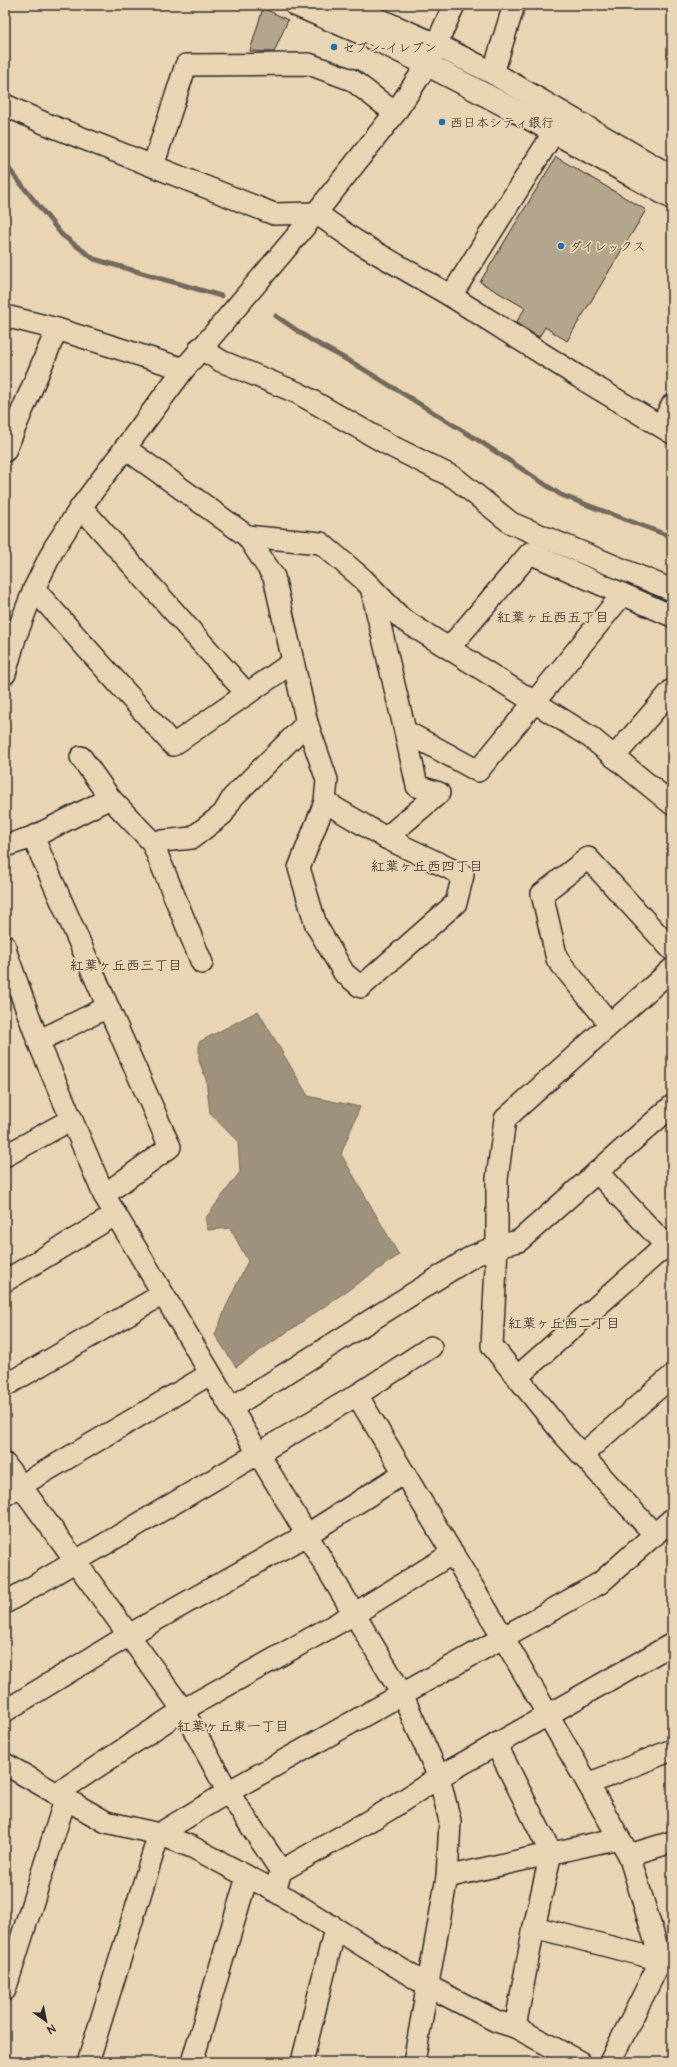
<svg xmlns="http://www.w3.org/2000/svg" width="677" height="2067" font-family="'Architects Daughter','Klee One',sans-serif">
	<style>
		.water { fill: #9e927d; stroke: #70695c }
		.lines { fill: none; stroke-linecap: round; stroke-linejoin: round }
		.stream { stroke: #70695c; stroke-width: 5 }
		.building { fill: #b4a58d; stroke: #2b2b2b }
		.minor-casing { stroke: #2b2b2b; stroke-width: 24 }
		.major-casing { stroke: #2b2b2b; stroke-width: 25 }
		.minor { stroke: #e9d5b3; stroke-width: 21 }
		.major { stroke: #e9d5b3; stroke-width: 22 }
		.poi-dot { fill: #1f6fb2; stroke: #e9d5b3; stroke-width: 1.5 }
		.labels { text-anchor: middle; stroke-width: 3.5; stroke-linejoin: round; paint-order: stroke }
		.poi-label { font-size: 13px; fill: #2b2b2b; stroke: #e9d5b3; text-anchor: start }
		.neighbourhood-label { font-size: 14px; fill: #2b2b2b; stroke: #e9d5b3 }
	</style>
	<rect width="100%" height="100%" fill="#e9d5b3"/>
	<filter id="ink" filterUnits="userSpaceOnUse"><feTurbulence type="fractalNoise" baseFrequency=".025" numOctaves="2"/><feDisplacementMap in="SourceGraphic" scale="8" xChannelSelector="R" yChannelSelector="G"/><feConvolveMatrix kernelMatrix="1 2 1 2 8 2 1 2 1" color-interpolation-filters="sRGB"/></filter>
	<g filter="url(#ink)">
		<path class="water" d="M258 1011 308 1096 360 1107 341 1154 399 1255 236 1367 215 1335 226 1307 248 1261 230 1228 208 1230 205 1219 240 1172 238 1142 210 1113 206 1079 199 1061V1042Z"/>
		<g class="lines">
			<g class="stream">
				<path d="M5 164 62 235 94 259 221 296"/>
				<path d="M276 316 311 340 360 367 481 442 561 495 672 537"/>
			</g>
		</g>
		<g class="building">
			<path d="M263 8 288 20 274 52 250 51Z"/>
			<path d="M556 157 646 210 567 341 545 327 539 337 516 323 525 308 480 282Z"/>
		</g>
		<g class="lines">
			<defs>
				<g id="minor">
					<path d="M493 73 514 5"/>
					<path d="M5 105 44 123 274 214 316 213 356 241 451 296 579 377 672 433"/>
					<path d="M153 166 186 65 309 64 352 80 395 113"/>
					<path d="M451 296 554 132"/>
					<path d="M5 316 57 329 184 369"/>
					<path d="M200 348 221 361 298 393 393 447 455 478 511 523 672 590"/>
					<path d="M661 426 672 405"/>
					<path d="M125 448 247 536 274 577 307 723 327 780 325 802 299 868 316 925 344 973 361 987 456 903 463 875 386 838 325 802"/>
					<path d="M5 451 57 329"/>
					<path d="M81 507 247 694"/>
					<path d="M247 536 321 543 363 579 402 619 590 737 672 804"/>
					<path d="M371 587 405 731 478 771 622 595"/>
					<path d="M34 589 173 745 293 662"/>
					<path d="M449 648 530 553 672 616"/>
					<path d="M5 674 15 638 34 589 54 548 81 507 184 369 316 213 395 113 427 65 454 5"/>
					<path d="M81 757 110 798 152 842 202 963"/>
					<path d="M614 757 672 690"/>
					<path d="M33 837 110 798"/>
					<path d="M386 838 439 793 417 786 405 731"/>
					<path d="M152 842 192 838 223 814 233 797 307 723"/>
					<path d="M5 846 33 837 170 1147 104 1195"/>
					<path d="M5 946 7 955 38 1041 104 1195 402 1694 439 1777 450 1821 447 1877 414 2062"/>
					<path d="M610 1024 557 959 542 894 588 858 672 950"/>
					<path d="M38 1041 108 1007"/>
					<path d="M5 1156 72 1119"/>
					<path d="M597 1172 672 1252"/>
					<path d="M5 1281 115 1215"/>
					<path d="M517 1377 672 1240"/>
					<path d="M5 1386 163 1294"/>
					<path d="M357 1395 503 1637 629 1855 661 1960 534 1927"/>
					<path d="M231 1408 473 1256 497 1246 519 1241 672 1106"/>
					<path d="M582 1455 672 1376"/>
					<path d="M5 1464 183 1710 228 1792 281 1871"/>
					<path d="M5 1495 210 1374"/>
					<path d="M655 1535 563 1434 492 1346 497 1246V1179L505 1119 672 969"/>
					<path d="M5 1603 357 1395 431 1347"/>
					<path d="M5 1711 129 1635 308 1534 404 1473"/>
					<path d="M496 1744 551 1853 534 1927 515 2027"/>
					<path d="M5 1764 106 1822 159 1834 192 1847 275 1891 428 1986 496 2021 515 2027 580 2062"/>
					<path d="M588 1784 672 1750"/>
					<path d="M56 1794 183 1710 354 1614 453 1553"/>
					<path d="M629 1855 672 1842"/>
					<path d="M447 1877 619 1838"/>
					<path d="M277 1884 281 1871 390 1809 439 1777 672 1644"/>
					<path d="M5 1990 65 1800"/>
					<path d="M88 2062 159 1834 228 1792 600 1583 672 1519"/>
					<path d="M192 2062 247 1877"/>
					<path d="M302 2062 335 1929"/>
					<path d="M610 2062 661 1960 672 1958"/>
				</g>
				<g id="major">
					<path d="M296 5C324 17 352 29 379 41 479 89 576 144 672 198"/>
					<path d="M345 5 437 45 493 73 672 177"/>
				</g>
			</defs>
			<use href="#minor" class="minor-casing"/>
			<use href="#major" class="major-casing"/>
			<use href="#minor" class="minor"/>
			<use href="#major" class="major"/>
		</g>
	</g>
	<g class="poi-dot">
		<circle cx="334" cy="47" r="4"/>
		<circle cx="442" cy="122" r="4"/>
		<circle cx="561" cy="246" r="4"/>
	</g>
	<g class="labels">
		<g class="poi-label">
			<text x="342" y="52">セブン-イレブン</text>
			<text x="450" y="127">西日本シティ銀行</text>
			<text x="569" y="251">ダイレックス</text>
		</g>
		<g class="neighbourhood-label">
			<text x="553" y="622">紅葉ヶ丘西五丁目</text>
			<text x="427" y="871">紅葉ヶ丘西四丁目</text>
			<text x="126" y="970">紅葉ヶ丘西三丁目</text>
			<text x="564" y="1328">紅葉ヶ丘西二丁目</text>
			<text x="233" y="1731">紅葉ヶ丘東一丁目</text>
		</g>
	</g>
	<rect width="677" height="2067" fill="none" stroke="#e9d5b3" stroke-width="20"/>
	<rect x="10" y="10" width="657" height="2047" fill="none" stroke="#2b2b2b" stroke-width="1.5" filter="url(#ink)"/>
	<g transform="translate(46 2021) rotate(147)" stroke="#e9d5b3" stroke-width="3" paint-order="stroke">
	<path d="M0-3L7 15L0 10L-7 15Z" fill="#2b2b2b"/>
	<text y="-6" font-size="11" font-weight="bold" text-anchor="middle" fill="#2b2b2b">N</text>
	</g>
</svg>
